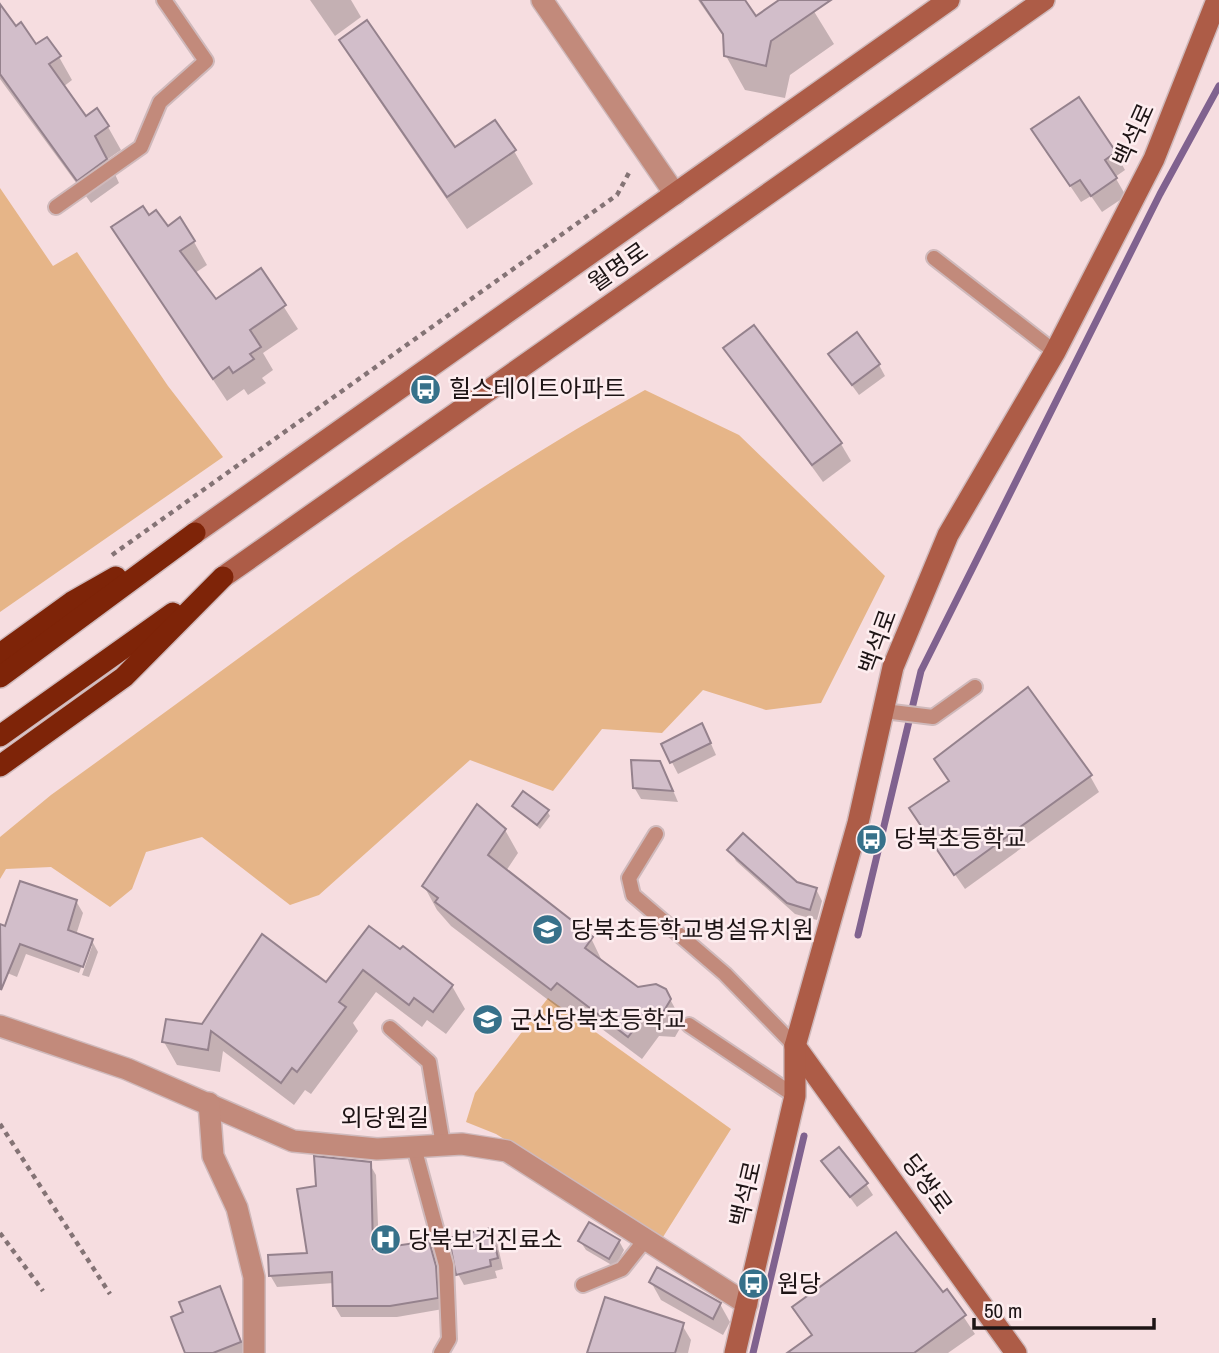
<svg xmlns="http://www.w3.org/2000/svg" width="1219" height="1353" font-family="'Archivo Narrow','Noto Sans KR',sans-serif">
	<style>
		.green { fill: #e6b588 }
		.shadow { fill: #0003; fill-rule: evenodd }
		.lines { fill: none; stroke-linecap: round; stroke-linejoin: round }
		.stream { stroke: #80628f; stroke-width: 7 }
		.building { fill: #d2beca; stroke: #95828d; stroke-width: 2 }
		.lane-casing { stroke: #cfb9bb; stroke-width: 18 }
		.street-casing { stroke: #cfb9bb; stroke-width: 24 }
		.secondary-casing { stroke: #cfb9bb; stroke-width: 24 }
		.highway-casing { stroke: #cfb9bb; stroke-width: 24 }
		.path { stroke: #847375; stroke-width: 4.5; stroke-dasharray: 5 5; stroke-linecap: butt }
		.lane { stroke: #c28a7b; stroke-width: 14 }
		.street { stroke: #c28a7b; stroke-width: 21 }
		.secondary { stroke: #ad5c47; stroke-width: 21 }
		.highway { stroke: #7e2408; stroke-width: 21 }
		.labels { text-anchor: middle; stroke-width: 5; stroke-linejoin: round; paint-order: stroke }
		.street-label { font-size: 24px; fill: #1d1415; stroke: #fdedef }
		.poi-label { font-size: 24px; fill: #1d1415; stroke: #fdedef; text-anchor: start }
	</style>
	<rect width="100%" height="100%" fill="#f6dde0"/>
	<g class="green">
		<path d="M0 188 53 266 77 252 168 386 223 457 0 612Z"/>
		<path d="M645 390 739 435 885 576 821 703 766 710 703 690 662 733 602 729 553 791 470 760 319 895 290 905 202 837 146 852 132 889 110 907 51 867 6 869 0 879V837L51 795C245 656 435 505 645 390Z"/>
		<path d="M548 998 731 1129 663 1237 496 1134 466 1122 475 1093Z"/>
	</g>
	<g class="shadow">
		<path d="M310 0H351L361 17 335 36Z"/>
		<path d="M698 0H743L755 18 782 0H807L834 44 790 75 785 98 745 90 726 56 725 39Z"/>
		<path d="M0 25 59 57 72 80 63 87 85 119 108 127 121 150 108 159 119 183 91 203 0 79Z"/>
		<path d="M341 40 454 150 514 151 533 184 467 229 361 74Z"/>
		<path d="M1044 147 1115 152 1125 170 1115 177 1126 196 1102 212 1091 196 1081 202Z"/>
		<path d="M149 217 194 242 207 265 195 273 216 301 260 270 298 329 263 353 273 370 262 378 266 383 248 395 244 389 227 401 127 250Z"/>
		<path d="M726 348 841 444 851 461 823 482Z"/>
		<path d="M837 365H879L885 376 859 395Z"/>
		<path d="M708 737 716 755 678 774 663 745Z"/>
		<path d="M659 762 666 774 678 802 641 799 634 787Z"/>
		<path d="M1090 776 1099 792 965 889 921 825Z"/>
		<path d="M514 806 547 811 550 816 540 829Z"/>
		<path d="M505 830 518 853 506 871 591 938 603 963 637 989 665 990 683 1023 675 1037 659 1036 642 1059 570 1005 564 1012 451 926 437 910 424 886ZM663 1008H668L659 1023 656 1021Z"/>
		<path d="M730 850 796 884 816 889 822 901 817 920 795 914 736 861Z"/>
		<path d="M76 901 83 913 76 935 92 941 98 952 89 977 82 975 92 946H89L79 973 26 954 17 977 0 970V926L6 928Z"/>
		<path d="M370 928 452 986 465 1009 446 1034 427 1020 422 1027 376 992 353 1023 358 1031 311 1094 305 1090 294 1105 223 1051 220 1072 177 1065 164 1042 327 984Z"/>
		<path d="M824 1162 866 1184 873 1195 857 1207Z"/>
		<path d="M369 1163 376 1175 379 1250 429 1243 435 1254 443 1309 397 1317H341L334 1305V1283L277 1287 270 1275 309 1254 317 1187Z"/>
		<path d="M490 1230 497 1242 503 1269 495 1271 497 1278 464 1285 458 1274Z"/>
		<path d="M580 1241H619L624 1250 615 1267 586 1250Z"/>
		<path d="M920 1262 942 1295 947 1292 975 1334 948 1353H790L813 1337 794 1308Z"/>
		<path d="M651 1282 720 1304 730 1322 723 1335 661 1300Z"/>
		<path d="M219 1289 247 1353H187L185 1313Z"/>
		<path d="M682 1325 691 1340 688 1353H589Z"/>
	</g>
	<g class="lines">
		<g class="stream">
			<path d="M858 935 921 671 1160 194 1219 86"/>
			<path d="M753 1353 804 1136"/>
		</g>
	</g>
	<g class="building">
		<path d="M700 0H745L756 16 779 0H831L771 41 766 66 724 56 723 34Z"/>
		<path d="M0 4 16 26 21 22 36 44 47 37 61 56 49 64 86 116 97 108 109 126 95 136 107 159 77 181 0 74Z"/>
		<path d="M367 20 455 147 495 120 516 150 447 197 339 40Z"/>
		<path d="M1079 97 1116 152 1105 160 1117 178 1091 196 1080 180 1070 186 1031 129Z"/>
		<path d="M143 206 149 215 156 210 168 226 180 217 195 241 180 251 216 299 261 268 286 305 250 330 261 347 250 354 254 359 233 373 229 367 213 379 111 227Z"/>
		<path d="M754 325 842 443 812 465 723 348Z"/>
		<path d="M857 332 880 364 852 385 828 354Z"/>
		<path d="M1028 687 1092 775 954 875 909 808 949 781 934 759Z"/>
		<path d="M702 723 711 743 670 763 661 744Z"/>
		<path d="M631 760 660 761 673 791 633 788Z"/>
		<path d="M523 791 549 810 537 825 512 806Z"/>
		<path d="M477 804 506 829 488 855 593 937 585 948 638 987 656 984 666 989 671 999 662 1014H646L628 1037 557 983 551 990 435 902 438 898 422 886Z"/>
		<path d="M743 833 797 882 817 888 810 910 787 903 727 850Z"/>
		<path d="M20 881 77 900 68 930 93 939 83 967 20 944 1 990 0 924 5 926Z"/>
		<path d="M369 926 400 949 403 946 453 985 433 1012 414 998 409 1005 363 970 339 1002 346 1007 297 1072 292 1068 281 1083 211 1031 208 1050 162 1042 166 1019 202 1024 262 934 326 982Z"/>
		<path d="M839 1147 868 1183 850 1197 821 1161Z"/>
		<path d="M314 1156 371 1162 373 1249 429 1241 436 1266 438 1298 390 1306H333L332 1272 269 1276 268 1255 307 1253 297 1189 316 1186Z"/>
		<path d="M589 1222 620 1240 609 1259 578 1241Z"/>
		<path d="M491 1228 498 1258 490 1260 491 1266 456 1275 449 1238Z"/>
		<path d="M896 1232 943 1292 947 1289 966 1315 914 1353H787L812 1335 792 1307Z"/>
		<path d="M657 1267 721 1303 713 1319 649 1282Z"/>
		<path d="M220 1286 241 1342 213 1353H185L171 1317 183 1312 179 1302Z"/>
		<path d="M605 1297 684 1323 675 1353H587Z"/>
	</g>
	<g class="lines">
		<defs>
			<g id="lane">
				<path d="M56 207 141 147 160 102 206 61 164 0"/>
				<path d="M934 258 1055 352"/>
				<path d="M884 711 933 717 975 687"/>
				<path d="M656 834 629 878 633 895 725 974 795 1046"/>
				<path d="M689 1025 795 1096"/>
				<path d="M390 1028 429 1062 443 1145"/>
				<path d="M414 1147 446 1265 449 1339 441 1353"/>
				<path d="M583 1285 622 1269 645 1240"/>
			</g>
			<g id="street">
				<path d="M542 0 675 194"/>
				<path d="M0 1026 127 1069 293 1141 377 1149 462 1144 507 1151 747 1304"/>
				<path d="M209 1103 213 1156 237 1208 254 1277V1353"/>
			</g>
			<g id="secondary">
				<path d="M195 533 949 0"/>
				<path d="M223 577 1044 0"/>
				<path d="M795 1046 1016 1353"/>
				<path d="M735 1353 795 1096V1046L858 823 893 667 948 535 1055 352 1154 159 1217 0"/>
			</g>
			<g id="highway">
				<path d="M0 654 72 602 116 577"/>
				<path d="M0 677 195 533"/>
				<path d="M0 736 173 613"/>
				<path d="M0 766 124 677 223 577"/>
			</g>
		</defs>
		<use href="#lane" class="lane-casing"/>
		<use href="#street" class="street-casing"/>
		<use href="#secondary" class="secondary-casing"/>
		<use href="#highway" class="highway-casing"/>
		<g class="path">
			<path d="M112 555 617 195 631 169"/>
			<path d="M0 1124 110 1294"/>
			<path d="M0 1233 43 1291"/>
		</g>
		<use href="#lane" class="lane"/>
		<use href="#street" class="street"/>
		<use href="#secondary" class="secondary"/>
		<use href="#highway" class="highway"/>
	</g>
	<defs>
		<symbol id="bus-disc" viewBox="-11 -11 22 22"><circle r="9.5" fill="#37718a" stroke="#fdedef"/><path d="M-5-6H5V4H4V6H2V4H-2V6H-4V4H-5ZM-3.5-4V0h7V-4ZM-3.5 1.2v1.5H-2V1.2ZM2 1.2v1.5H3.5V1.2Z" fill="#fff"/></symbol>
		<symbol id="school-disc" viewBox="-11 -11 22 22"><circle r="9.5" fill="#37718a" stroke="#fdedef"/><path d="M0-5L7-2L0 1L-7-2ZM-4 1L0 2.5L4 1V4Q0 6-4 4Z" fill="#fff"/></symbol>
		<symbol id="hospital-disc" viewBox="-11 -11 22 22"><circle r="9.5" fill="#37718a" stroke="#fdedef"/><path d="M-5-5h3v3.5h4V-5h3V5h-3V1.5h-4V5h-3Z" fill="#fff"/></symbol>
	</defs>
	<g fill-rule="evenodd">
		<use href="#bus-disc" x="408" y="372" width="35" height="35"/>
		<use href="#bus-disc" x="854" y="822" width="35" height="35"/>
		<use href="#school-disc" x="530" y="912" width="35" height="35"/>
		<use href="#school-disc" x="470" y="1002" width="35" height="35"/>
		<use href="#hospital-disc" x="368" y="1222" width="35" height="35"/>
		<use href="#bus-disc" x="736" y="1266" width="35" height="35"/>
	</g>
	<g class="labels">
		<g class="street-label">
			<text transform="translate(1134 135) rotate(-66)" y="8">백석로</text>
			<text transform="translate(618 267) rotate(-35)" y="8">월명로</text>
			<text transform="translate(878 642) rotate(-70)" y="8">백석로</text>
			<text x="385" y="1126">외당원길</text>
			<text transform="translate(927 1184) rotate(54)" y="8">당쌍로</text>
			<text transform="translate(746 1194) rotate(-77)" y="8">백석로</text>
		</g>
		<g class="poi-label">
			<text x="449" y="397">힐스테이트아파트</text>
			<text x="894" y="847">당북초등학교</text>
			<text x="571" y="938">당북초등학교병설유치원</text>
			<text x="510" y="1028">군산당북초등학교</text>
			<text x="408" y="1248">당북보건진료소</text>
			<text x="777" y="1292">원당</text>
		</g>
	</g>
	<path d="M974 1318v10h180v-10" fill="none" stroke="#1d1415" stroke-width="3.5"/>
	<text x="984" y="1318" font-size="21" fill="#1d1415" stroke="#fdedef" stroke-width="5" paint-order="stroke">50 m</text>
</svg>
